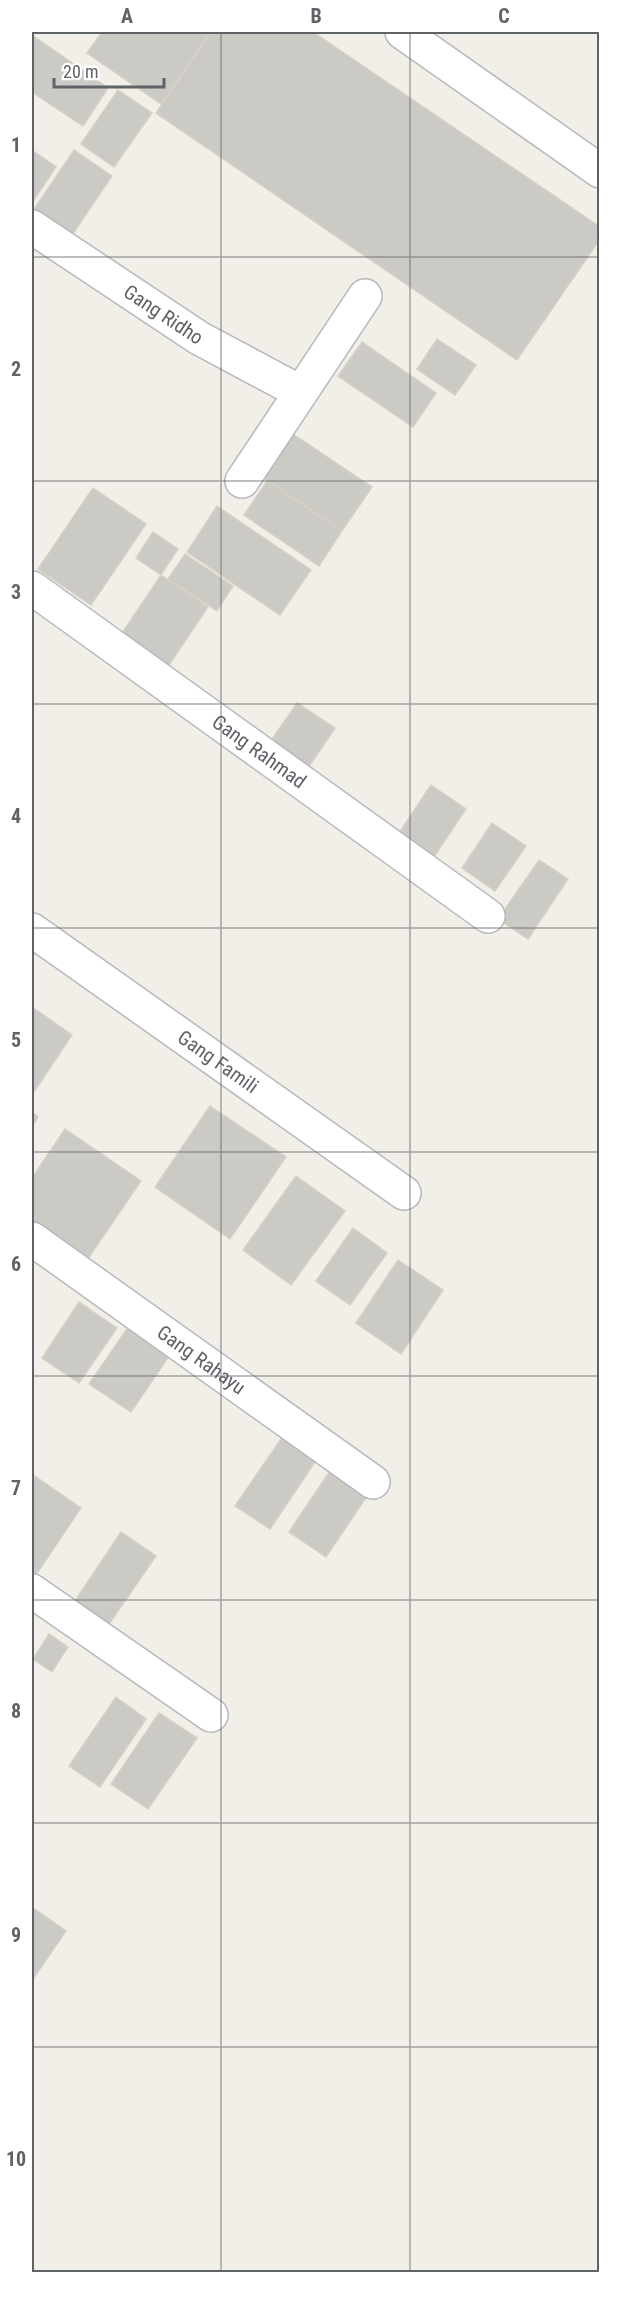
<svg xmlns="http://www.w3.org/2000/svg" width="631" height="2304" font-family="'Roboto Condensed',sans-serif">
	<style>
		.building { fill: #cccac5; stroke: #d6d1c6; stroke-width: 1.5 }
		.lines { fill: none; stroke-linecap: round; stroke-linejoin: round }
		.minor-casing { stroke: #b5b8bc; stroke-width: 36 }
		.minor { stroke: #fff; stroke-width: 33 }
		.grid { fill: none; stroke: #5f6368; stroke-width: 1.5; stroke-opacity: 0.55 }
		.labels { text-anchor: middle; stroke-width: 4.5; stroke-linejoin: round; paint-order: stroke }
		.street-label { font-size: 20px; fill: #5f6368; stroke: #fff }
		.neatline { fill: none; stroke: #5f6368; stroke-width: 2 }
		.grid-label { font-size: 20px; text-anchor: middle; font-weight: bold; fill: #5f6368 }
	</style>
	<rect width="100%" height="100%" fill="#f1efe8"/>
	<g class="building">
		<path d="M102 32H211L161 104 87 53Z"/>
		<path d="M211 32H313L600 227V239L517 360 156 113Z"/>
		<path d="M32 35 108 88 83 126 32 92Z"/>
		<path d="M118 90 152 113 114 167 81 144Z"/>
		<path d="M32 150 56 167 32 203Z"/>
		<path d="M74 150 112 176 70 238 32 212Z"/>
		<path d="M437 339 476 365 455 395 417 369Z"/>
		<path d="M362 342 436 393 413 427 338 376Z"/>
		<path d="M284 428 372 487 342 531 255 472Z"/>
		<path d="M267 481 342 531 319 566 244 515Z"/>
		<path d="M93 488 146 524 91 605 38 569Z"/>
		<path d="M217 506 311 570 280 615 187 552Z"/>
		<path d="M153 532 178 549 161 575 136 558Z"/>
		<path d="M185 554 233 586 217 611 168 579Z"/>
		<path d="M161 575 208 607 167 668 120 636Z"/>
		<path d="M297 703 335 728 308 768 270 742Z"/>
		<path d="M431 785 466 809 434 857 399 833Z"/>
		<path d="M492 823 526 846 495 891 462 868Z"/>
		<path d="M539 860 568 879 528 939 498 919Z"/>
		<path d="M32 1007 72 1035 32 1095Z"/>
		<path d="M210 1106 286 1157 230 1239 155 1187Z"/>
		<path d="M32 1112 38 1117 32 1127Z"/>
		<path d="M65 1129 141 1181 81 1269 32 1235V1178Z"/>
		<path d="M296 1176 345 1211 291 1285 243 1250Z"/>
		<path d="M353 1228 387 1253 350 1305 316 1281Z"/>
		<path d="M398 1260 443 1290 401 1354 356 1323Z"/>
		<path d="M79 1302 117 1328 79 1383 42 1358Z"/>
		<path d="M133 1320 174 1349 131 1412 89 1384Z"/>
		<path d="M283 1436 317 1459 270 1529 235 1506Z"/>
		<path d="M332 1468 369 1493 326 1557 289 1532Z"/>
		<path d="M32 1474 81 1508 33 1579 32 1578Z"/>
		<path d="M121 1532 156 1556 105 1630 71 1607Z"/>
		<path d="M49 1634 68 1647 52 1672 33 1659Z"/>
		<path d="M116 1697 146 1719 100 1787 69 1766Z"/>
		<path d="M159 1713 197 1738 148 1809 111 1784Z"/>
		<path d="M32 1907 66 1931 33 1979 32 1978Z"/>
	</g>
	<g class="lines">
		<defs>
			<g id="minor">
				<path d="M402 32 600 171"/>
				<path id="s1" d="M32 227 199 338 300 392"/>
				<path d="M242 481 365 296"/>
				<path id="s2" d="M32 588 488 916"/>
				<path id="s3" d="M32 930 404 1193"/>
				<path id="s4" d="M32 1239 373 1482"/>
				<path d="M32 1591 211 1715"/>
			</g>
		</defs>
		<use href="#minor" class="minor-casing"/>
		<use href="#minor" class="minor"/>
	</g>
	<path class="grid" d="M221 32V2272M410 32V2272M32 257H600M32 481H600M32 704H600M32 928H600M32 1152H600M32 1376H600M32 1600H600M32 1823H600M32 2047H600"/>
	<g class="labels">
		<g class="street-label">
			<text dy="7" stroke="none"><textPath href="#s1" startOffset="158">Gang Ridho</textPath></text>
			<text dy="7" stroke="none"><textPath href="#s2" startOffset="280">Gang Rahmad</textPath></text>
			<text dy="7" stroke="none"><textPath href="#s3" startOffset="228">Gang Famili</textPath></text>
			<text dy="7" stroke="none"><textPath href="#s4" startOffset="208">Gang Rahayu</textPath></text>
		</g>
	</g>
	<rect width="631" height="2304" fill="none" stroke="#ffffff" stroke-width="66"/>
	<path d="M54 78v9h110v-9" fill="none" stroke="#5f6368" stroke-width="3"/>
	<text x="63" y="78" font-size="18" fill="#5f6368" stroke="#ffffff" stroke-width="4.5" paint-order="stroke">20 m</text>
	<rect x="33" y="33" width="565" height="2238" class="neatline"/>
	<g class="grid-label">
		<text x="127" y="23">A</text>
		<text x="316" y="23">B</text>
		<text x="504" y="23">C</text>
		<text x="16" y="152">1</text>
		<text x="16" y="376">2</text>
		<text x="16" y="599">3</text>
		<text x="16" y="823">4</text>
		<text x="16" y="1047">5</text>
		<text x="16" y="1271">6</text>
		<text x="16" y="1495">7</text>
		<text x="16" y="1718">8</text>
		<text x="16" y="1942">9</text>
		<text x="16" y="2166">10</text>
	</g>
</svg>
